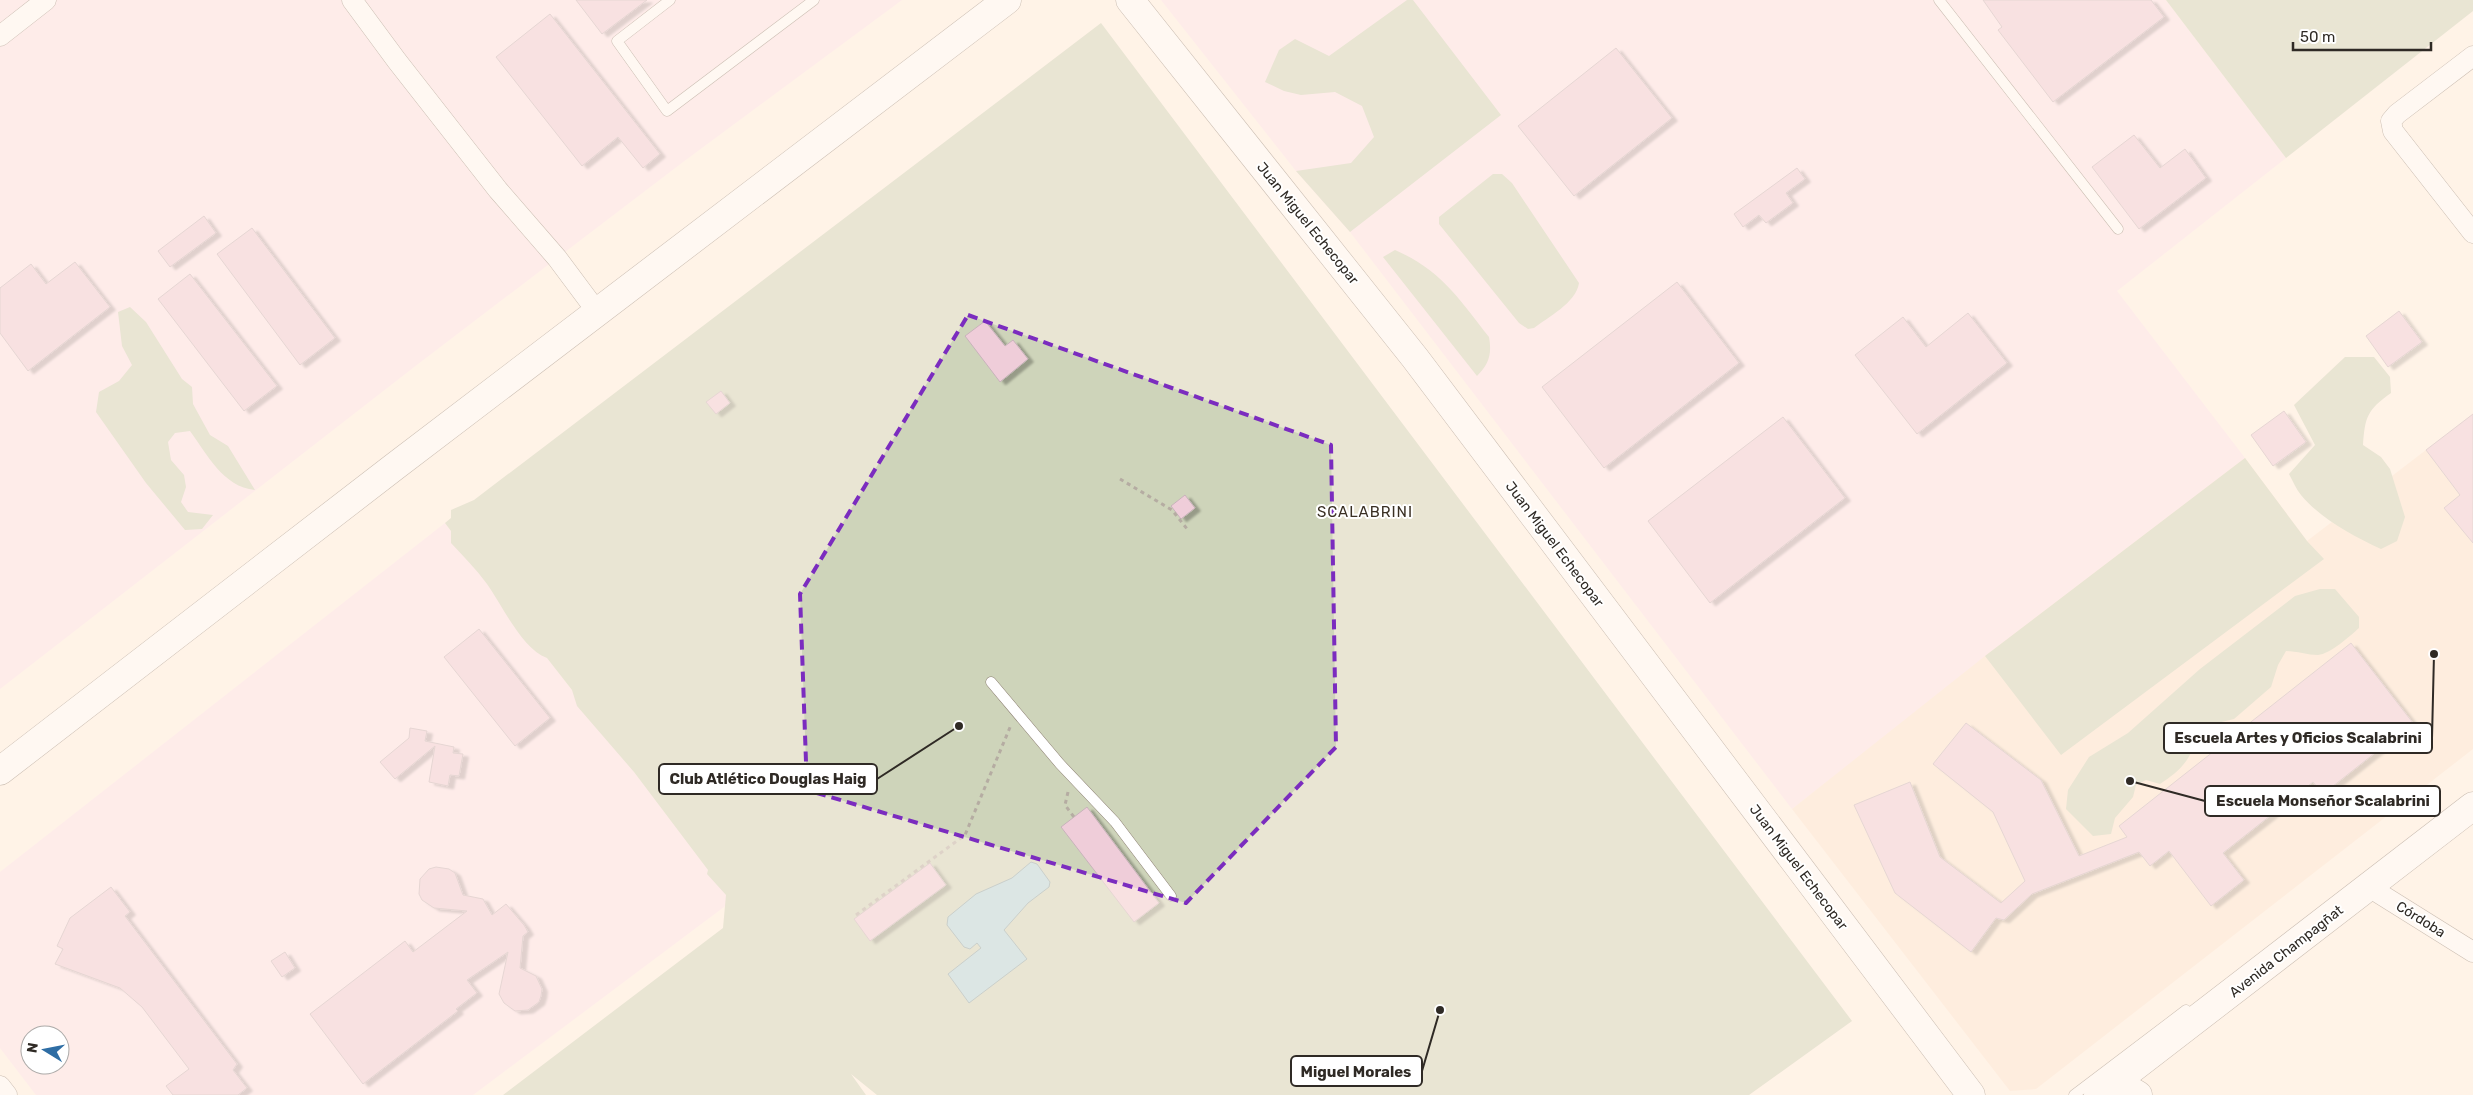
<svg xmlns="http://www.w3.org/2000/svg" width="2473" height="1095" font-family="Rubik,sans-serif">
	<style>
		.industrial { fill: #fde4ec; fill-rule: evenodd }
		.built { fill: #fce7d3 }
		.green { fill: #ced4ba }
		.water { fill: #b1d8e0; stroke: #8aa4a8 }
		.building { fill: #efcdd9; stroke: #c7b3ba; filter: url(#shadow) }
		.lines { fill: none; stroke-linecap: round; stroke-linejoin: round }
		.lane-casing { stroke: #8c7f72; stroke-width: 11 }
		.street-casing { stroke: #8c7f72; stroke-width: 21 }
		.secondary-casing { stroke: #8c7f72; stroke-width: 29 }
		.primary-casing { stroke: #8c7f72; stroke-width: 29 }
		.path { stroke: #b5aca2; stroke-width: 3; stroke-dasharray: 4 4; stroke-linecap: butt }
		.lane { stroke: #fff; stroke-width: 10 }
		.street { stroke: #fff; stroke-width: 20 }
		.secondary { stroke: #fff; stroke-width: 28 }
		.primary { stroke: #fff; stroke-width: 28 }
		.marked { fill: none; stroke: #7b2cbf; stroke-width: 4; stroke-dasharray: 10 6; stroke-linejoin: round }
		.labels { text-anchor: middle; stroke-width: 4; stroke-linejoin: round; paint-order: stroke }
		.street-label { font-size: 14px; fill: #2f2a25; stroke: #fff }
		.neighbourhood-label { font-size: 15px; letter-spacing: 1px; fill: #3a3024; stroke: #fff }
		.leader { fill: none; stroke: #2f2a25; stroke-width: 2 }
		.callout-dot { fill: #2f2a25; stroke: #fff; stroke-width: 2 }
		.callout { fill: #fff; stroke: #2f2a25; stroke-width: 2 }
		.callout-label { font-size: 15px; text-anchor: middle; font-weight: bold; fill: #2f2a25 }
	</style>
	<defs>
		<filter id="shadow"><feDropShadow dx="5.5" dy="3" stdDeviation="1" flood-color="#0004"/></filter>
	</defs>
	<rect width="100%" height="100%" fill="#fff3e7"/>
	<g class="industrial">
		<path d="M0 0H902L683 162 418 364 0 689Z"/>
		<path d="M1161 0H2166L2286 158 2117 291 2245 458 1792 809 1350 232 1296 171Z"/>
		<path d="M445 523 732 901 473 1095H36L0 1048V872ZM30 1035H60V1065H30Z"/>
	</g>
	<path class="built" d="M2473 414V749L2036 1089 2010 1091 1792 809 1985 656 2245 458 2307 541Z"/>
	<g class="green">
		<path d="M1407 0H1413L1501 115 1350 232 1296 171 1351 163 1374 137 1362 106 1335 92 1301 95 1284 91 1265 82 1279 50 1295 39 1329 56Z"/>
		<path d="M2166 0H2473V11L2286 158Z"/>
		<path d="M1101 23 1852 1021 1749 1095H877L851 1074 866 1095H503L723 928 726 895 707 874 708 870 634 772 577 706 572 690 547 658C522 649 502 605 487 584 476 569 463 556 451 543V531L445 523 451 518V510L474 500Z"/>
		<path d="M1493 174H1502L1512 183 1579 283C1576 303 1548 317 1534 328L1528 329 1519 323 1439 224V217Z"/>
		<path d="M1395 250C1441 270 1459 299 1489 337 1492 354 1489 364 1477 376L1383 257Z"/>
		<path d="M130 307 146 322 182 379 192 387 193 404 210 435 228 446 255 490C223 487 207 454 190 431L175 433 168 442 171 460 184 475 186 487 181 502 188 512 213 515 202 529 185 530 146 483 96 412 99 392 119 381 132 365 122 346 118 312Z"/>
		<path d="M2345 357H2374L2390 377 2391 393C2367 410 2365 417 2363 445L2381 457 2390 469 2405 517 2397 541 2381 549C2353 536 2321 519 2301 495 2296 489 2293 481 2289 474L2315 445 2294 405Z"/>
		<path d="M2245 458 2307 541 2324 559 2061 755 1985 656Z"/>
		<path d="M2320 589H2335L2359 617V628C2350 636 2330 654 2318 655 2308 655 2297 651 2286 651L2278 665 2271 687 2234 719 2213 724 2197 736C2191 760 2180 771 2160 784L2146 780 2136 785 2133 797 2115 818 2111 834 2093 836 2066 809 2068 790 2089 757 2128 733 2200 669 2295 596Z"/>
	</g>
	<path class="water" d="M1031 862 1037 864 1050 882 1049 887 1028 903 1004 930 1027 959 969 1003 948 974 981 948 977 943 970 949 964 947 947 925 948 917 976 894 1012 878Z"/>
	<g class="building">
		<path d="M576 0H647L602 34Z"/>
		<path d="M1983 0H2151L2164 17 2053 102 1998 30 2002 27Z"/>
		<path d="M550 14 660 154 643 168 618 137 582 166 496 57Z"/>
		<path d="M1616 48 1672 118 1574 196 1518 126Z"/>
		<path d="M2134 135 2160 168 2185 149 2206 178 2139 229 2092 167Z"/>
		<path d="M1797 168 1805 179 1786 193 1793 203 1766 223 1759 215 1743 227 1734 214Z"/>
		<path d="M204 216 216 233 170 267 158 251Z"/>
		<path d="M252 228 335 338 300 365 217 254Z"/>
		<path d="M75 262 110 307 28 371 0 333V288L31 264 46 284Z"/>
		<path d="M190 274 277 386 244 411 158 299Z"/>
		<path d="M1677 282 1739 363 1604 468 1542 387Z"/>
		<path d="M2399 311 2422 342 2388 367 2366 336Z"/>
		<path d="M1968 313 2007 363 1917 434 1855 355 1903 317 1926 347Z"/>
		<path d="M985 321 1005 346 1013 340 1028 359 1000 382 965 336Z"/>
		<path d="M721 391 730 403 716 414 706 402Z"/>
		<path d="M2284 411 2306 442 2273 466 2251 435Z"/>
		<path d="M2473 414V543L2444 508 2460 495 2426 450Z"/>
		<path d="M1783 417 1845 498 1710 603 1648 521Z"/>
		<path d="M1185 495 1195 508 1181 519 1171 506Z"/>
		<path d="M479 629 550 718 515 746 444 657Z"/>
		<path d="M2351 643 2413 723 2323 794 2313 782 2223 853 2244 880 2211 906 2169 851 2150 866 2139 852 2032 894 2004 920 1996 918 1971 952 1895 893 1854 805 1910 782 1940 857 2001 903 2025 881 1993 812 1933 764 1966 723 2041 780 2079 856 2127 837 2119 826Z"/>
		<path d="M410 728 427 731 425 741 454 747 453 753 463 754 459 776 450 775 448 786 429 782 435 746 395 779 380 762 409 738Z"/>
		<path d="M1087 807 1159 903 1134 922 1061 827Z"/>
		<path d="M930 863 946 885 870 941 854 919Z"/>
		<path d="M436 867 449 869 455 873 463 895 483 899 492 915 506 904 524 925 528 932 523 936 520 968 536 976 542 989 541 996 539 1002 528 1010 515 1011 504 1003 499 994 508 952 467 980 477 993 456 1009 458 1011 363 1084 310 1014 405 941 413 952 467 911 434 908 422 900 419 894 420 879 429 869Z"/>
		<path d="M111 887 130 912 125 916 237 1064 233 1070 247 1088 238 1095H173L166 1086 189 1069 142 1007 120 988 55 964 63 949 57 946 70 918Z"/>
		<path d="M285 952 295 968 282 977 271 961Z"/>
	</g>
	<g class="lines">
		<defs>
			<g id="lane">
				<path d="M670 0 617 41 667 111 814 0"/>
				<path d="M1939 0 2118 229"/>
				<path d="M991 682 1060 764 1115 822 1171 896"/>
				<path d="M2074 1095 2186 1010"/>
			</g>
			<g id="street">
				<path d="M352 0 397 61 498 190 557 258 598 313"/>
				<path d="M0 36 46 0"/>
				<path d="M2473 56 2397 114 2391 121 2393 131 2473 233"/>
				<path d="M2369 887 2473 952"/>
				<path d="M0 1086 7 1095"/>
			</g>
			<g id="secondary">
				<path d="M1130 0 1415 358 1971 1095"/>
				<path d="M2116 1082 2138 1095"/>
				<path d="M2098 1095 2473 806"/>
			</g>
			<path id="primary" d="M0 771 394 467 1007 0"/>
		</defs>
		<use href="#lane" class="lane-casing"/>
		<use href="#street" class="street-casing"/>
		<use href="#secondary" class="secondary-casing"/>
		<use href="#primary" class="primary-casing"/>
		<g class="path">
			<path d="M1120 479 1172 510 1188 530"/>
			<path d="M1068 792 1065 805 1074 817"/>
			<path d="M856 915 965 835 1011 725"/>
		</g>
		<use href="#lane" class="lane"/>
		<use href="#street" class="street"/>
		<use href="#secondary" class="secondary"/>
		<use href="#primary" class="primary"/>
	</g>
	<path d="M0 0H2473V1095H0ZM968 315 1331 445 1336 747 1186 903 807 790 800 594Z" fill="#fff3e7" fill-opacity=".55" fill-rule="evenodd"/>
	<path class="marked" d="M968 315 1331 445 1336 747 1186 903 807 790 800 594Z"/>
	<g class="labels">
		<g class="street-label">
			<text transform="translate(1308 223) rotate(51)" y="5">Juan Miguel Echecopar</text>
			<text transform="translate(1555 544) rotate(53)" y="5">Juan Miguel Echecopar</text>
			<text transform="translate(1799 867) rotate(53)" y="5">Juan Miguel Echecopar</text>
			<text transform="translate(2421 919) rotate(32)" y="5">Córdoba</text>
			<text transform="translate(2286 951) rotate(-38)" y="5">Avenida Champagñat</text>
		</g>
		<g class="neighbourhood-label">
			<text x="1365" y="517">SCALABRINI</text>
		</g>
	</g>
	<path class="leader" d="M2434 654L2432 738M959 726L877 779M2130 781L2205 801M1440 1010L1422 1071"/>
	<g class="callout-dot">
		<circle cx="2434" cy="654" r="5"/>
		<circle cx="959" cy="726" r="5"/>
		<circle cx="2130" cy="781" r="5"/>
		<circle cx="1440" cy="1010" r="5"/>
	</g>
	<g class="callout">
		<rect x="2164" y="723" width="268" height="30" rx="5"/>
		<rect x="659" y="764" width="218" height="30" rx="5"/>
		<rect x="2205" y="786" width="235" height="30" rx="5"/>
		<rect x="1291" y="1056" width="131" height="30" rx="5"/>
	</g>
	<g class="callout-label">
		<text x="2298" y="743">Escuela Artes y Oficios Scalabrini</text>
		<text x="768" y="784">Club Atlético Douglas Haig</text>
		<text x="2323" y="806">Escuela Monseñor Scalabrini</text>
		<text x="1356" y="1077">Miguel Morales</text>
	</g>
	<g transform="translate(45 1050) rotate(280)"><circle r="24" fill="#ffffff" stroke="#acaaa8"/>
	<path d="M0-4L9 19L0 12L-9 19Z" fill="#2e6da4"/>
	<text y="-8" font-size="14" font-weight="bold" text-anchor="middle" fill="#2f2a25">N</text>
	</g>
	<path d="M2293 42v8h138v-8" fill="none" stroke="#2f2a25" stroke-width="2.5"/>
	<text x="2300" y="42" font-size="15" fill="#2f2a25" stroke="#ffffff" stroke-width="4" paint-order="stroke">50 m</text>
</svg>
